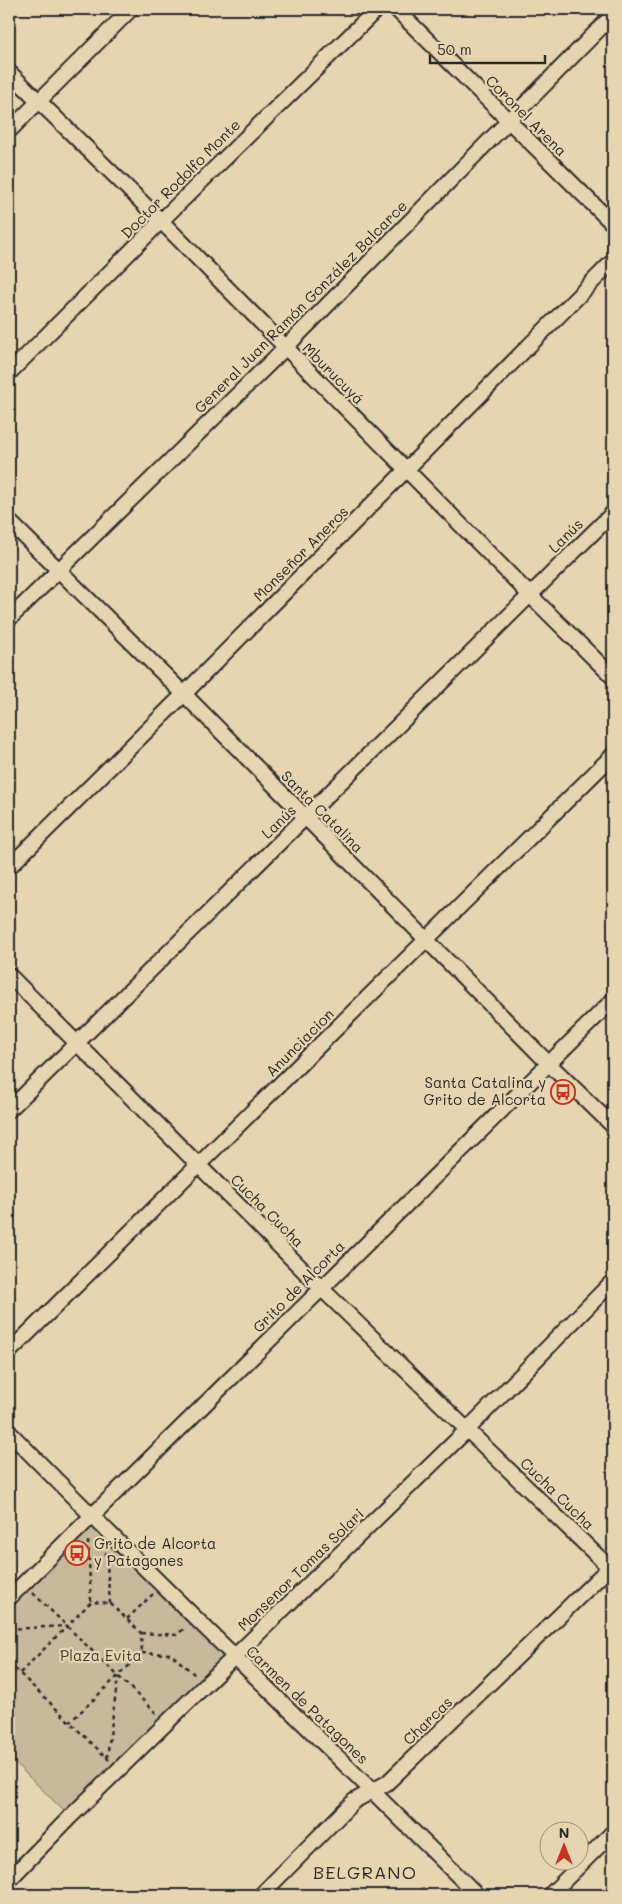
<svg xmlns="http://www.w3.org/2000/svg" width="622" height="1904" font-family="Mali,sans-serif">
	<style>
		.green { fill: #c8b99c; stroke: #7a7264 }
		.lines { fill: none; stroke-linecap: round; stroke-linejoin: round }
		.street-casing { stroke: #2b2b2b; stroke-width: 18 }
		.path { stroke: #2b2b2b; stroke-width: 2.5; stroke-dasharray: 4 4; stroke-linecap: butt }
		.street { stroke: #e7d5b2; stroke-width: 14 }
		.labels { text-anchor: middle; stroke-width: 4.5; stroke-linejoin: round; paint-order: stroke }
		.street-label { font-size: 15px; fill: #2b2b2b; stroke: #e7d5b2 }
		.poi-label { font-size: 15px; fill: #2b2b2b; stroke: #e7d5b2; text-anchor: end }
		.park-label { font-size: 15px; fill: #43403c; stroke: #e7d5b2 }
		.quarter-label { font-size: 18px; letter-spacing: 1px; fill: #2b2b2b; stroke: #e7d5b2 }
	</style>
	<rect width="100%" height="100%" fill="#e7d5b2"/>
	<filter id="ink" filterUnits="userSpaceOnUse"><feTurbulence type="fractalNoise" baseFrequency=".02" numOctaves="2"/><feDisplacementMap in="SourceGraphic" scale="10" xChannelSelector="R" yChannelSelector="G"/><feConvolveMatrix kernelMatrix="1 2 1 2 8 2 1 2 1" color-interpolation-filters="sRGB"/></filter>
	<g filter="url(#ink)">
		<path class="green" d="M91 1516 235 1658 70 1817 9 1757V1598Z"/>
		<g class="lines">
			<defs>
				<g id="street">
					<path d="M396 9 613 224"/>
					<path d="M9 72 161 221 530 595 613 677"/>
					<path d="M9 131 131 9"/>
					<path d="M9 373 161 221 377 9"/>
					<path d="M9 521 184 694 549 1064 613 1126"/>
					<path d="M9 619 285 348 613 15"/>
					<path d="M9 867 184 694 613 261"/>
					<path d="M9 975 321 1288 613 1571"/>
					<path d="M9 1110 613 513"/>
					<path d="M9 1352 613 755"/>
					<path d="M9 1432C162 1589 322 1739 477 1895"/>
					<path d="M9 1598 613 1000"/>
					<path d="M9 1880 70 1817 467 1430 613 1281"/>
					<path d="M261 1895 354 1801 387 1783 613 1564"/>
					<path d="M550 1895 613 1832"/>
				</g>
			</defs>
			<use href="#street" class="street-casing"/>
			<g class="path">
				<path d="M88 1541 91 1602"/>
				<path d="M106 1552 110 1603"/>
				<path d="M33 1593 156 1713"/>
				<path d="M127 1619 153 1594"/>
				<path d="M9 1629 65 1626"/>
				<path d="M141 1633 176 1635 185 1628"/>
				<path d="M142 1653 171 1654 195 1675"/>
				<path d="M9 1663 109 1760"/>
				<path d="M20 1673 91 1602 110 1603 141 1633 142 1653 70 1722"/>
				<path d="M107 1758 118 1677"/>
			</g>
			<use href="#street" class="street"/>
		</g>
	</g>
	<defs>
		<symbol id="bus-ring" viewBox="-11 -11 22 22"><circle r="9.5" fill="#e7d5b2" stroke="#c8321e" stroke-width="1.5"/><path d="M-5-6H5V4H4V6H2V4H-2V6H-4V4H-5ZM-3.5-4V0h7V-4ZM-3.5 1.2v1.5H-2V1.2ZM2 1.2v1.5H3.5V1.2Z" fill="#c8321e"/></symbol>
	</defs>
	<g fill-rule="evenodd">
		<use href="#bus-ring" x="549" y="1078" width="28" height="28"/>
		<use href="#bus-ring" x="63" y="1539" width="28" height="28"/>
	</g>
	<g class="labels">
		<g class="street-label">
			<text transform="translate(526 116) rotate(45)" y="5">Coronel Arena</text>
			<text transform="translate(181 179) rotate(-45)" y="5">Doctor Rodolfo Monte</text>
			<text transform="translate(301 307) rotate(-45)" y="5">General Juan Ramón González Balcarce</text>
			<text transform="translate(333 374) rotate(45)" y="5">Mburucuyá</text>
			<text transform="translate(566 536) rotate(-45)" y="5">Lanús</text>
			<text transform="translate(301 554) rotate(-45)" y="5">Monseñor Aneros</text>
			<text transform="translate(322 812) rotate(45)" y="5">Santa Catalina</text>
			<text transform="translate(279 822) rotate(-44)" y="5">Lanús</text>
			<text transform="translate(300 1043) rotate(-45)" y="5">Anunciacion</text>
			<text transform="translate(267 1211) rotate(45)" y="5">Cucha Cucha</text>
			<text transform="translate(299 1287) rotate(-45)" y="5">Grito de Alcorta</text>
			<text transform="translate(557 1494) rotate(44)" y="5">Cucha Cucha</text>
			<text transform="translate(301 1570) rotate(-44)" y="5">Monsenor Tomas Solari</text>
			<text transform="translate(307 1705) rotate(44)" y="5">Carmen de Patagones</text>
			<text transform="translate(428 1721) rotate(-44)" y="5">Charcas</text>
		</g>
		<g class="poi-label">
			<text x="546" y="1088">Santa Catalina y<tspan x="546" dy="17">Grito de Alcorta</tspan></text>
			<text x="94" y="1549" text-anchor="start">Grito de Alcorta<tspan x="94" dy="17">y Patagones</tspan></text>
		</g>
		<g class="park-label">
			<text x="101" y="1661">Plaza Evita</text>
		</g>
		<g class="quarter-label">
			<text x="365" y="1879">BELGRANO</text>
		</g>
	</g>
	<rect width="622" height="1904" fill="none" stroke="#e7d5b2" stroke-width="30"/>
	<rect x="15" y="15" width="592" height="1874" fill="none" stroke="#2b2b2b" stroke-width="2" filter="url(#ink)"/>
	<g transform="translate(564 1846)"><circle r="24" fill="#e7d5b2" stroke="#9c917c"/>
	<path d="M0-4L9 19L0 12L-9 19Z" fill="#c8321e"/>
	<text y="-8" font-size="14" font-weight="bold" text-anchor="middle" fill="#2b2b2b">N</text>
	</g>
	<path d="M430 55v8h115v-8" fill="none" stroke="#2b2b2b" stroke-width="2.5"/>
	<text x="437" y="55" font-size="15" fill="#2b2b2b" stroke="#e7d5b2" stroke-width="4" paint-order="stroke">50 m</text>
</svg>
